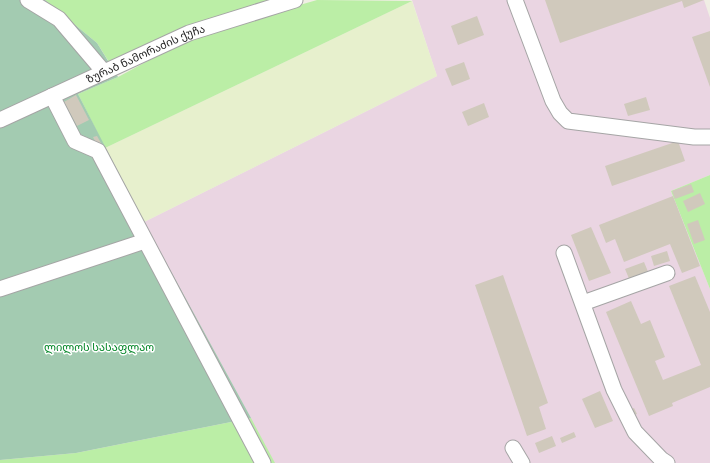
<svg xmlns="http://www.w3.org/2000/svg" width="710" height="463" font-family="'IBM Plex Sans','Noto Sans Georgian',sans-serif">
	<style>
		.industrial { fill: #ead5e2 }
		.farmland { fill: #e7f0cd }
		.grass { fill: #bbeea6 }
		.cemetery { fill: #a3cbb1 }
		.building { fill: #d0c9bc }
		.lines { fill: none; stroke-linecap: round; stroke-linejoin: round }
		.minor-casing { stroke: #a5a5a5; stroke-width: 17 }
		.minor { stroke: #fff; stroke-width: 15 }
		.labels { text-anchor: middle; stroke-width: 3; stroke-linejoin: round; paint-order: stroke }
		.street-label { font-size: 11px; fill: #1e1e1e; stroke: #fff }
		.park-label { font-size: 11px; fill: #038627; stroke: #fff }
	</style>
	<rect width="100%" height="100%" fill="#f0eee4"/>
	<path class="industrial" d="M412 0H704L710 18V175L671 191 710 289V463H274L144 222 437 76Z"/>
	<path class="farmland" d="M412 1 437 76 144 222 105 148Z"/>
	<g class="grass">
		<path d="M45 0H279L109 62 97 43Z"/>
		<path d="M317 0 412 1 105 148 78 94 118 77 196 35Z"/>
		<path d="M710 175V289L671 191Z"/>
		<path d="M251 418 275 463H0V460L76 453Z"/>
	</g>
	<path class="cemetery" d="M0 0H45L97 43 118 77 78 94 144 222 251 418 76 453 0 460Z"/>
	<g class="building">
		<path d="M545 0H704L684 8 682 1 560 43Z"/>
		<path d="M477 16 484 35 458 45 451 26Z"/>
		<path d="M710 31V87L692 37Z"/>
		<path d="M464 62 470 79 452 86 445 69Z"/>
		<path d="M76 95 89 120 77 126 64 102Z"/>
		<path d="M646 97 650 110 628 116 624 104Z"/>
		<path d="M484 103 489 117 468 126 462 112Z"/>
		<path d="M97 136 102 145 98 147 93 137Z"/>
		<path d="M678 141 685 161 612 186 605 166Z"/>
		<path d="M691 184 694 192 675 199 672 191Z"/>
		<path d="M700 193 705 204 688 212 683 201Z"/>
		<path d="M673 196 700 266 682 273 670 244 624 262 615 239 606 243 599 225Z"/>
		<path d="M698 220 705 240 694 244 687 224Z"/>
		<path d="M591 227 611 273 589 281 571 235Z"/>
		<path d="M667 251 670 261 654 266 651 256Z"/>
		<path d="M644 262 649 274 630 281 625 269Z"/>
		<path d="M503 275 548 403 539 407 546 429 527 436 475 285Z"/>
		<path d="M695 276 710 312V387L672 403 673 406 649 416 606 312 631 301 641 324 650 320 665 357 655 361 663 380 701 365 669 286Z"/>
		<path d="M600 391 613 421 595 428 582 399Z"/>
		<path d="M634 408 637 414 630 417 627 411Z"/>
		<path d="M574 432 576 437 562 443 560 438Z"/>
		<path d="M552 436 556 446 539 453 535 443Z"/>
	</g>
	<g class="lines">
		<defs>
			<g id="minor">
				<path d="M28 0 59 19 104 72"/>
				<path d="M515 0 553 101 560 113 568 121 694 137H710"/>
				<path d="M52 96 75 141 98 151 263 463"/>
				<path id="s1" d="M0 120 189 33 295 0"/>
				<path d="M564 253 614 390 635 432 661 459 667 463"/>
				<path d="M0 289 145 241"/>
				<path d="M583 303 667 273"/>
				<path d="M513 448 522 463"/>
			</g>
		</defs>
		<use href="#minor" class="minor-casing"/>
		<use href="#minor" class="minor"/>
	</g>
	<g class="labels">
		<g class="street-label">
			<text dy="4" stroke="none"><textPath href="#s1" startOffset="160">ზურაბ ნამორაძის ქუჩა</textPath></text>
		</g>
		<g class="park-label">
			<text x="99" y="351">ლილოს სასაფლაო</text>
		</g>
	</g>
</svg>
